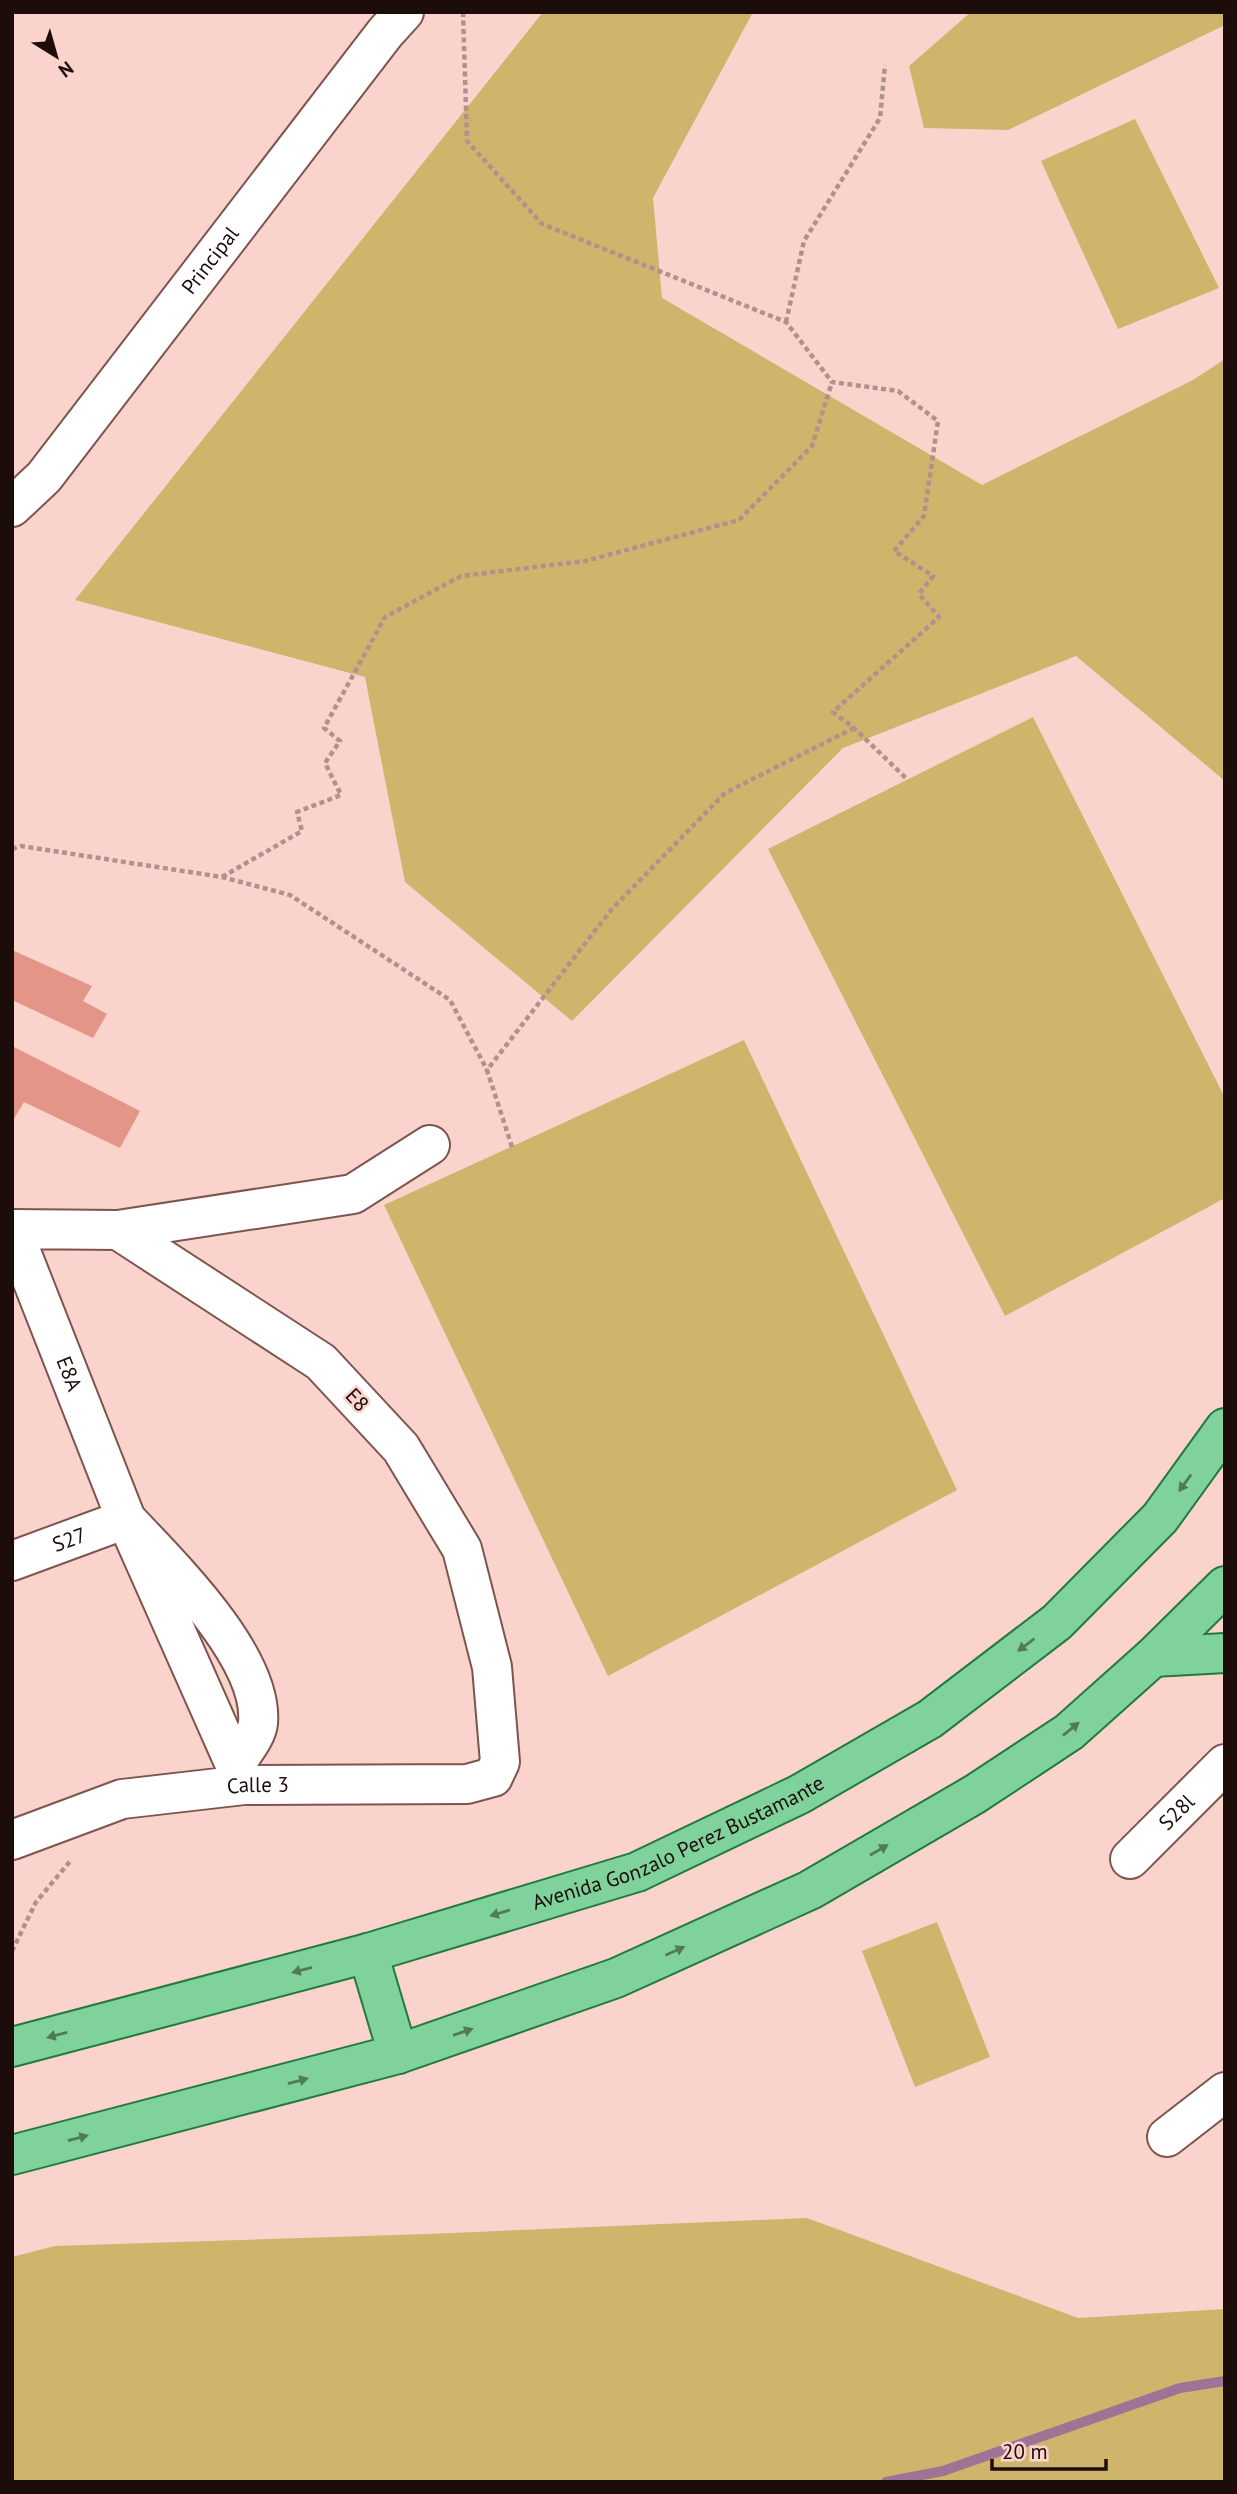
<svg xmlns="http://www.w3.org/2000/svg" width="1237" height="2494" font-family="'PT Sans',sans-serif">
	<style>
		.green { fill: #cfb46c }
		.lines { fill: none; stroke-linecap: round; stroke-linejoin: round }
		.stream { stroke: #a07296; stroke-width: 10 }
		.building { fill: #e49588 }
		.minor-casing { stroke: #7e554e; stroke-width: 42 }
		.major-casing { stroke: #24793e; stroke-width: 42 }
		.path { stroke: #b1918c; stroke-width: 4.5; stroke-dasharray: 5 3.5; stroke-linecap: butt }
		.minor { stroke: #fff; stroke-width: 38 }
		.major { stroke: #7fd29c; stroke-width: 38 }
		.oneway { fill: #52795a }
		.labels { text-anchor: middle; stroke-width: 5; stroke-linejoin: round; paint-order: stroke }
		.street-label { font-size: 21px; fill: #1c0c0a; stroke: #fad3cc }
	</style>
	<rect width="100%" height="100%" fill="#fad3cc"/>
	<g class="green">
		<path d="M543 12H753L653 198 662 298 982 485 1193 380 1225 359V781L1076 656 843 748 572 1021 405 882 365 677 75 600Z"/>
		<path d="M971 12H1225V25L1008 130 924 128 909 66Z"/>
		<path d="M1135 119 1219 288 1118 329 1041 161Z"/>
		<path d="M1033 717 1225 1098V1198L1005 1316 768 849Z"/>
		<path d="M744 1040 957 1490 608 1676 384 1205Z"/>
		<path d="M937 1922 990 2057 915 2087 862 1951Z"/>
		<path d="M807 2218 1078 2318 1225 2309V2482H12V2257L55 2246 428 2234Z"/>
	</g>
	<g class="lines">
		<path class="stream" d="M886 2482 943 2471 1180 2388 1225 2381"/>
	</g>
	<g class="building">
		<path d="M12 950 92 986 83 1001 107 1014 93 1038 12 1000Z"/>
		<path d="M12 1046 140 1111 120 1148 24 1102 12 1122Z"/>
	</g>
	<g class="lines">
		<defs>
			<g id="minor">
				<path id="s1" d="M12 507 44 477 385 33 404 12"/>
				<path d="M118 1230 353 1194 430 1145"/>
				<path id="s2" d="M12 1561 126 1519C169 1565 264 1657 258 1723 257 1736 242 1753 235 1765"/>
				<path id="s3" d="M12 1840 122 1799 244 1785 467 1784 493 1777 500 1762 492 1667 462 1549 401 1448 321 1362 118 1230 12 1229 126 1519 244 1785"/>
				<path id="s4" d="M1130 1859 1225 1764"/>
				<path d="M1167 2137 1225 2092"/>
			</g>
			<g id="major">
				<path d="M1153 1657 1225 1653"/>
				<path d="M368 1953 398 2054"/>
				<path id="s5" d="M12 2047 368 1953 637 1872 800 1794 930 1719 1057 1622 1160 1518 1225 1428"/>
				<path d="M12 2155 398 2054 616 1978 810 1890 975 1794 1069 1732 1153 1657 1225 1586"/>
			</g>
		</defs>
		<use href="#minor" class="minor-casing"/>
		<use href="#major" class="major-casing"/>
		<g class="path">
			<path d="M463 12 467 141 542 224 786 322 832 382 898 391 938 421 924 516 894 551 933 576 919 594 939 617 833 712 854 728 908 780"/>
			<path d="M786 322 804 241 880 118 885 65"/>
			<path d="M12 849 21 846 222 877 290 895 450 1000 487 1070"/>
			<path d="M222 877 302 831 297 812 341 795 325 763 340 741 324 728 385 617 461 576 585 561 739 520 812 446 832 382"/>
			<path d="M512 1147 487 1070 611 910 725 793 854 728"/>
			<path d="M12 1951 36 1902 72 1859"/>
		</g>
		<use href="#minor" class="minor"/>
		<use href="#major" class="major"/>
	</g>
	<defs><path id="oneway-solid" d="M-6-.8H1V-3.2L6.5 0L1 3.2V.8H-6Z" transform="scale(1.75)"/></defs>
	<g class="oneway">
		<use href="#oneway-solid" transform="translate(1185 1483) rotate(126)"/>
		<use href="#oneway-solid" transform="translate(1026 1645) rotate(143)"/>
		<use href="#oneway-solid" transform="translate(1071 1729) rotate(-39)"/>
		<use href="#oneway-solid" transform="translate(879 1850) rotate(-30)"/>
		<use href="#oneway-solid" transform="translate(500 1913) rotate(163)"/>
		<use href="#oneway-solid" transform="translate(675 1951) rotate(-24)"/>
		<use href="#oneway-solid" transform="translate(302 1970) rotate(165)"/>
		<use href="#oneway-solid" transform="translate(463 2032) rotate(-19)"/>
		<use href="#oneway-solid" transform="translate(57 2035) rotate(165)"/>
		<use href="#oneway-solid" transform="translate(298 2081) rotate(-15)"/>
		<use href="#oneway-solid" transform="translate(78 2138) rotate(-15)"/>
	</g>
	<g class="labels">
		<g class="street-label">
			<text dy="7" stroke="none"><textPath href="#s1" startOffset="317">Principal</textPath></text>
			<text dy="7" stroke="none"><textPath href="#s3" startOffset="1463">E8A</textPath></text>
			<text transform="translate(357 1400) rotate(47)" y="7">E8</text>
			<text dy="7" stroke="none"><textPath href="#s2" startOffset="61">S27</textPath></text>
			<text dy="7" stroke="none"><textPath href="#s3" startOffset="254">Calle 3</textPath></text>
			<text dy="7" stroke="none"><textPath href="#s4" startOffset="66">S28l</textPath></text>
			<text dy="7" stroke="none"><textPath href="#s5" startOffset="698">Avenida Gonzalo Perez Bustamante</textPath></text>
		</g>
	</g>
	<rect width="1237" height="2494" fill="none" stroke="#1c0c0a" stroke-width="28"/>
	<g transform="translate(56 56) rotate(143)" stroke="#fad3cc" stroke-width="5" paint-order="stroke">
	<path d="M0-5L12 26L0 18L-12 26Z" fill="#1c0c0a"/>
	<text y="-10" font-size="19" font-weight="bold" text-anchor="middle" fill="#1c0c0a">N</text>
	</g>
	<path d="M992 2459v10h114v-10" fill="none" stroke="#1c0c0a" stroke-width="3.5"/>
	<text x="1002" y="2459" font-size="21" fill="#1c0c0a" stroke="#fad3cc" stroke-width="5" paint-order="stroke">20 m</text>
</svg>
